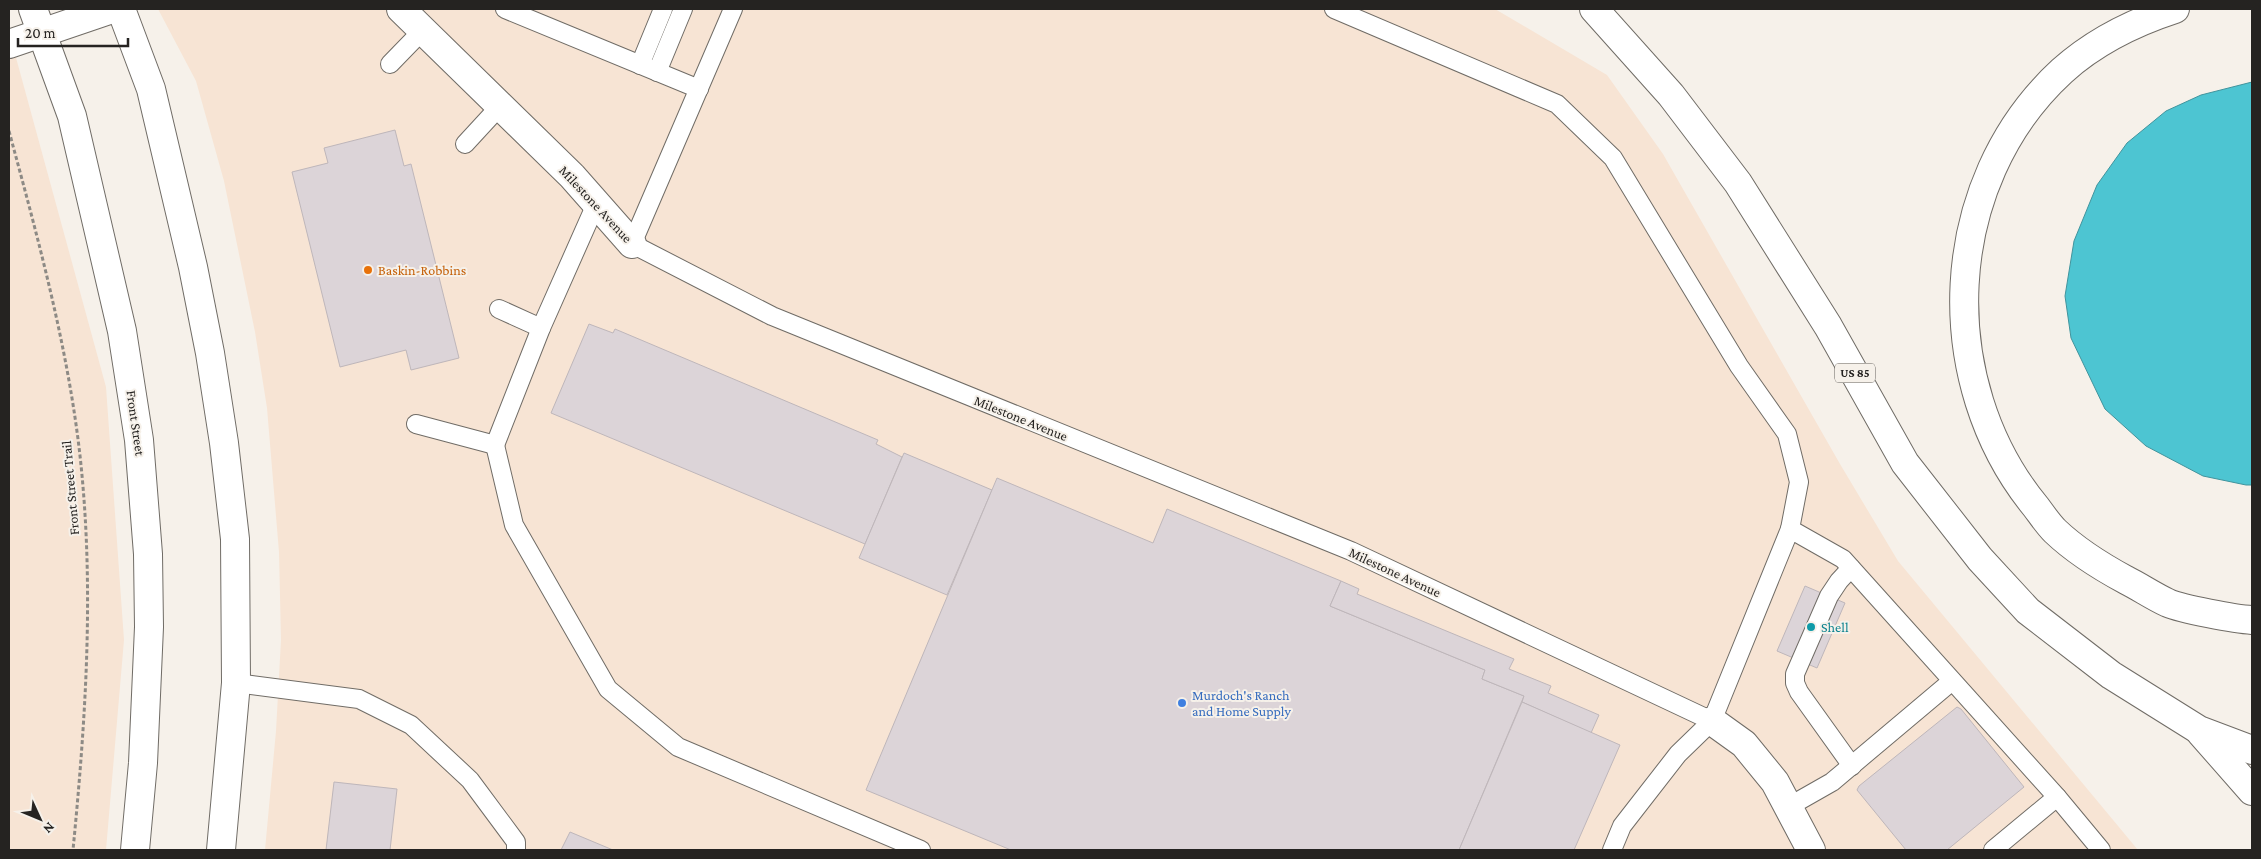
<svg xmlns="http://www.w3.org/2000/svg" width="2261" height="859" font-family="'Crimson Pro',serif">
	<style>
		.commercial { fill: #f7e4d4 }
		.water { fill: #4dc5d2; stroke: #41949d }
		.building { fill: #dcd4d8; stroke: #beb6ba }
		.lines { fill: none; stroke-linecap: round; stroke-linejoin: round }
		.lane-casing { stroke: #706c66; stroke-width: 20 }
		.street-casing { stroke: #706c66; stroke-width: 30 }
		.secondary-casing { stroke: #706c66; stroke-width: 30 }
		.highway-casing { stroke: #706c66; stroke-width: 30 }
		.path { stroke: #8d8a85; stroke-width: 3; stroke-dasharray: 4 2.5; stroke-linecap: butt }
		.lane { stroke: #fff; stroke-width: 18 }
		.street { stroke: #fff; stroke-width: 28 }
		.secondary { stroke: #fff; stroke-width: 28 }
		.highway { stroke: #fff; stroke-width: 28 }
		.food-dot { fill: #e8710a; stroke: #f6f1ea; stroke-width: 2 }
		.culture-dot { fill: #0f9aa8; stroke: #f6f1ea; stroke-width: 2 }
		.shop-dot { fill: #3f7fe0; stroke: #f6f1ea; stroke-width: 2 }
		.labels { text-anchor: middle; stroke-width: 4; stroke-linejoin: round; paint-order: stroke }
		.shield { fill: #f6f1ea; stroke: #64615d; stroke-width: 1 }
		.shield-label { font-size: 12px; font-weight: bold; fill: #252321 }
		.street-label { font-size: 14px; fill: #252321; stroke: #f6f1ea }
		.food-label { font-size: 14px; fill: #c56008; stroke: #f6f1ea; text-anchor: start }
		.culture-label { font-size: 14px; fill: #0d838f; stroke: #f6f1ea; text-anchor: start }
		.shop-label { font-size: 14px; fill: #366cbe; stroke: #f6f1ea; text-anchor: start }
	</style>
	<rect width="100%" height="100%" fill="#f6f1ea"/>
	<g class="commercial">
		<path d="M158 9H1495L1607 75 1663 154 1840 464 1898 561 2138 850H265L276 731 281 640 279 552 267 408 255 332 224 181 196 81Z"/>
		<path d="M9 32 106 387 124 640 106 850H9Z"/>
	</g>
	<path class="water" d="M2252 82V485H2246L2203 476 2146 446 2105 409 2071 338 2065 296 2074 241 2097 185 2127 143 2166 111 2201 95Z"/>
	<g class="building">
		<path d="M395 130 404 166 411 164 459 358 411 370 406 350 340 367 292 172 328 163 324 148Z"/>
		<path d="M589 324 613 333 615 329 878 440 876 444 902 457 865 544 551 413Z"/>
		<path d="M904 453 992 490 947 595 859 558Z"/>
		<path d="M997 478 1153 543 1167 509 1341 581 1330 606 1485 670 1482 679 1524 696 1459 850H1011L866 790Z"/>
		<path d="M1341 581 1359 589 1357 594 1514 659 1509 669 1551 686 1548 693 1599 715 1591 733 1522 702 1524 696 1482 679 1485 670 1330 606Z"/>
		<path d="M1805 586 1845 603 1817 668 1777 651Z"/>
		<path d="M1522 702 1620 745 1574 850H1459Z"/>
		<path d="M1957 707 1961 709 2024 787 1947 850H1906L1857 790 1859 786Z"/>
		<path d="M334 782 397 789 390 850H326Z"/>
		<path d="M570 832 613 850H561Z"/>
	</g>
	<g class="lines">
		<defs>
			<g id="lane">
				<path d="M505 9 699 89"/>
				<path d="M733 9 632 244 772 316 1351 551 1712 721"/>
				<path d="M1334 9 1557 104 1613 158 1739 366 1787 434 1799 482 1790 529"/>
				<path d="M390 64 423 30"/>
				<path d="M640 65 663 9"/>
				<path d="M657 72 683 9"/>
				<path d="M465 144 500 106"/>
				<path d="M499 309 541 328"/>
				<path d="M416 424 495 445 541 328 596 204"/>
				<path d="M495 445 514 525 608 689 678 747 921 850"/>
				<path d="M1851 568 1839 581 1829 596 1795 674V683L1799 692 1852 766"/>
				<path d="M236 683 359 699 411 725 470 780 516 842V850"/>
				<path d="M2057 797 2101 850"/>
				<path d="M1788 807 1832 782 1952 681"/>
				<path d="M1612 850 1622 826 1678 754 1712 721 1790 529 1843 559 2057 797 1993 850"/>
			</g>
			<g id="street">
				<path d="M401 9 572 176 632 244"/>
				<path d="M9 44 112 9"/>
				<path d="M1712 721 1744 744 1775 782 1811 850"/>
			</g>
			<g id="secondary">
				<path d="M33 9 72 116 122 331 139 440 148 554 149 627 143 763 135 850"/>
				<path d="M121 9 151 89 193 267 210 353 224 443 235 539 236 683 221 850"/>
			</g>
			<g id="highway">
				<path d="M1594 9 1671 95 1738 183 1828 326 1905 463 1980 559 2028 611 2111 675 2199 730 2252 750"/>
				<path d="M2175 9C2135 22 2093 43 2062 71 1940 183 1933 382 2036 507 2042 515 2048 524 2055 531 2076 551 2100 566 2126 580 2140 587 2153 596 2168 603 2182 609 2235 619 2252 620"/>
				<path d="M2201 733 2252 791"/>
			</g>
		</defs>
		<use href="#lane" class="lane-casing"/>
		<use href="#street" class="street-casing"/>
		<use href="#secondary" class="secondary-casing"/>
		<use href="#highway" class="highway-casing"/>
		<path class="path" d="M9 131C37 235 66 340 79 447 95 582 86 716 73 850"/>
		<use href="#lane" class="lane"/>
		<use href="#street" class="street"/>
		<use href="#secondary" class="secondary"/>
		<use href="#highway" class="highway"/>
	</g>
	<circle class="food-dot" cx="368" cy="270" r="5"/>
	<circle class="culture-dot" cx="1811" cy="627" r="5"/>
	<circle class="shop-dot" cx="1182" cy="703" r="5"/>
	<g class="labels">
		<rect class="shield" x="1835" y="363.5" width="40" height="19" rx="4"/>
		<g class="shield-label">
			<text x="1855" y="377">US 85</text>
		</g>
		<g class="street-label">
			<text transform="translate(596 204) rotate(47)" y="5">Milestone Avenue</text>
			<text transform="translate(1021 418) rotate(22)" y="5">Milestone Avenue</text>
			<text transform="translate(136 423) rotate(82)" y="5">Front Street</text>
			<text transform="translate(70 488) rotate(-95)" y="5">Front Street Trail</text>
			<text transform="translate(1395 572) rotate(25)" y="5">Milestone Avenue</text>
		</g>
		<g class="food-label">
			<text x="378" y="275">Baskin-Robbins</text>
		</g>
		<g class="culture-label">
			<text x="1821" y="632">Shell</text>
		</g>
		<g class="shop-label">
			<text x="1192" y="700">Murdoch's Ranch<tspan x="1192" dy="16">and Home Supply</tspan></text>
		</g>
	</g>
	<rect width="2261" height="859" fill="none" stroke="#252321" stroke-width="20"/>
	<g transform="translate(40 819) rotate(134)" stroke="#f6f1ea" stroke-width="4" paint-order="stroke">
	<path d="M0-4L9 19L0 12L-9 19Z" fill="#252321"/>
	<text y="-8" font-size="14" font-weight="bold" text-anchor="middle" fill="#252321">N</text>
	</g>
	<path d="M18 38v8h110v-8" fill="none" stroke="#252321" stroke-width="2.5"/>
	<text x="25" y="38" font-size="15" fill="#252321" stroke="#f6f1ea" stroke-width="4" paint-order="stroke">20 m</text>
</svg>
